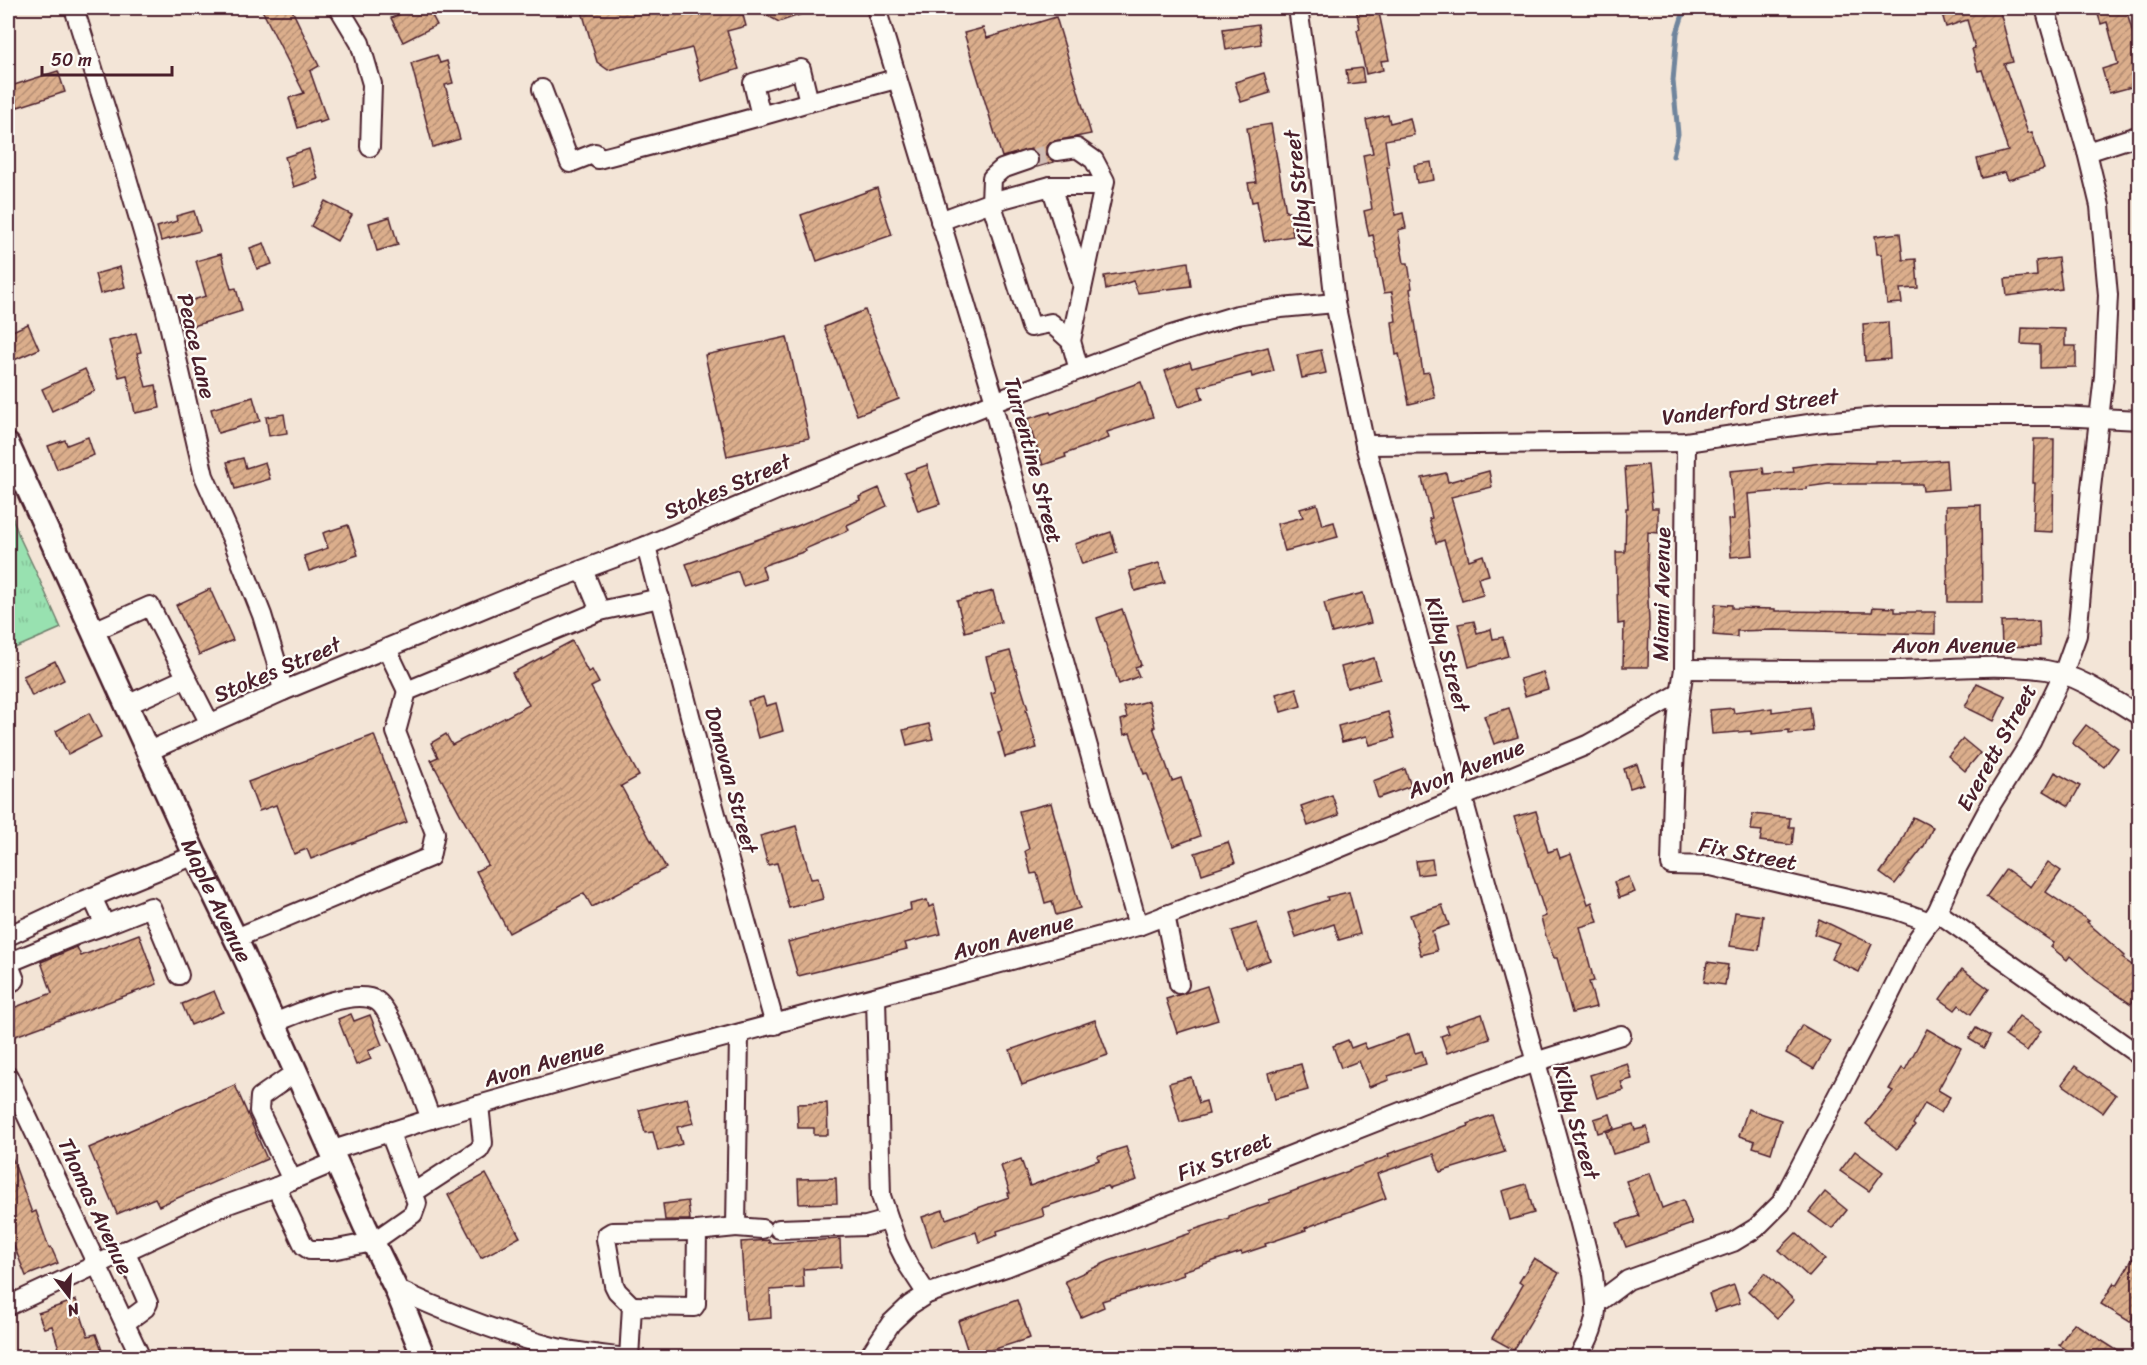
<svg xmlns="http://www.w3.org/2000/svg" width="2147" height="1365" font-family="Sriracha,sans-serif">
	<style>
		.park { fill: url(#park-tufts); stroke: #71806e; stroke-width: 1.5 }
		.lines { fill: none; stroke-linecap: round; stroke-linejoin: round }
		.stream { stroke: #6f859d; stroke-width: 5 }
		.building { fill: url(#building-hatch); stroke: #4a1f2b; stroke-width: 1.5 }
		.minor-tunnel { stroke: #d1bdb5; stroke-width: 18; stroke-dasharray: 18 9; stroke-linecap: butt }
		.minor-casing { stroke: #4a1f2b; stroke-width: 22 }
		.major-casing { stroke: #4a1f2b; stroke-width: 27 }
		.minor { stroke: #fdfcf7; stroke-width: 18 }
		.major { stroke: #fdfcf7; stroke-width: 22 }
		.labels { text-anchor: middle; stroke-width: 4.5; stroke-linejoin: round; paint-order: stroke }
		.street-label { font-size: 22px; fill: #4a1f2b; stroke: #fdfcf7 }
	</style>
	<defs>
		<pattern id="park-tufts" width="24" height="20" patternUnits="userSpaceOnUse" patternTransform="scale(1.5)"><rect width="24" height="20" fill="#98e1b0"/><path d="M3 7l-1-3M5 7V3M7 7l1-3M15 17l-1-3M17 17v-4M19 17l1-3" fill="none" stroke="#84c198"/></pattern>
		<pattern id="building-hatch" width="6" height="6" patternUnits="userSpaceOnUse" patternTransform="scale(1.5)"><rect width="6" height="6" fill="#dbae8c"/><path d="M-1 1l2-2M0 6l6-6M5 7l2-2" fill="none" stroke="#b48d73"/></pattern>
	</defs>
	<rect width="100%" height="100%" fill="#f3e5d7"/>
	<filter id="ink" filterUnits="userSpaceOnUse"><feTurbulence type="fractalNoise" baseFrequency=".0167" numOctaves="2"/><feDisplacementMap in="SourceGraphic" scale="12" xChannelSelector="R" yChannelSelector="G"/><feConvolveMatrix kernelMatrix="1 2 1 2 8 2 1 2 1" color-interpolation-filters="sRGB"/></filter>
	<g filter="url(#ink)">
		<path class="park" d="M8 505 19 536 37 574 61 628 8 651Z"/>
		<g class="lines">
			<path class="stream" d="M1673 156 1678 134 1673 81 1677 33 1685 8"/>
		</g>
		<g class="building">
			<path d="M261 8H291L319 66 310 71 327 120 319 123 318 121 298 128 289 98 304 93Z"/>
			<path d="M413 8H428L437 25 403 42 391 18Z"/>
			<path d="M581 8H741L746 26 727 31 739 69 701 81 692 48 608 70 597 62Z"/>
			<path d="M753 8H814V10L779 22Z"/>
			<path d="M1356 8H1378L1389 60 1381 61 1383 70 1366 74 1357 30 1360 29Z"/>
			<path d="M1951 8H1999L2013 62 2004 64 2028 133 2032 132 2044 169 2008 180 2005 172 1982 178 1977 159 2008 151 1982 70 1978 71 1972 49 1975 48 1967 20 1946 27 1941 11Z"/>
			<path d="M2096 8H2126L2139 56V85L2109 93 2102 69 2118 64 2107 22 2101 24Z"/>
			<path d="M1056 17 1091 134 1050 142 1046 147V153L1049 158 1054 162 1037 167 1038 156 1031 149 1002 157 964 33 983 28 987 38Z"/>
			<path d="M1258 24 1261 44 1226 50 1223 29Z"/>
			<path d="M437 55 440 63 447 61 453 83 445 85 460 139 433 147 411 63Z"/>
			<path d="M1362 68 1364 82 1348 84 1346 70Z"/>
			<path d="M58 71 65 92 18 107 11 86Z"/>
			<path d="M1264 73 1270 93 1241 102 1235 82Z"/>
			<path d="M1388 115 1390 123 1410 118 1414 135 1385 140 1389 167H1387L1395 215 1403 213 1406 228 1398 230 1404 263H1408L1412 288 1410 289 1423 373 1429 372 1435 398 1409 404 1399 354 1396 355 1392 322 1396 321 1392 292 1384 293 1373 235 1369 236 1364 211 1372 209 1363 155 1373 153 1366 120Z"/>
			<path d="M1271 124 1286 212H1289L1293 236 1264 241 1257 201 1252 202 1248 183 1256 182 1247 128Z"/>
			<path d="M309 149 318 179 294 187 285 157Z"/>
			<path d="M1431 162 1434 180 1417 183 1414 165Z"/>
			<path d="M877 188 892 235 817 261 801 215Z"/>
			<path d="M325 201 352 215 337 241 311 226Z"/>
			<path d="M194 211 200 231 161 241 157 227 177 221 176 216Z"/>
			<path d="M390 217 398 245 377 251 369 223Z"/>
			<path d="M1900 233 1903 260 1916 259 1918 288 1900 289 1902 303 1887 304 1882 254H1877L1875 236Z"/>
			<path d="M264 243 272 264 257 269 250 248Z"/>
			<path d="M221 254 231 289 236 288 242 311 190 327 183 303 206 296 196 261Z"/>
			<path d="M2058 258 2062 289 2007 296 2005 279 2037 276 2036 261Z"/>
			<path d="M1188 262 1191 286 1138 293 1133 281 1106 290 1104 276Z"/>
			<path d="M120 267 125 287 100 294 95 274Z"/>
			<path d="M865 310 899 399 857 415 824 327Z"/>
			<path d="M1888 322 1890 359 1865 361 1863 324Z"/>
			<path d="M28 324 39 349 12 361 8 350V333Z"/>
			<path d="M2022 328 2065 329V346H2076V367L2040 368V345L2021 344Z"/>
			<path d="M136 333 141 352 137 353 146 387 156 385 160 408 135 413 127 375 119 377 109 341Z"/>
			<path d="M787 337 809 438 727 456 705 355Z"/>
			<path d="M1268 347 1274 371 1252 377 1251 373 1199 387 1203 399 1178 407 1165 371 1190 362 1192 368Z"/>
			<path d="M1321 350 1326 373 1302 378 1297 355Z"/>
			<path d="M85 369 95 391 52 411 42 389Z"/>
			<path d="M1141 382 1153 417 1107 432 1109 438 1065 454 1066 457 1043 465 1027 419 1050 412 1051 414Z"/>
			<path d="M253 397 260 421 218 433 211 409Z"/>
			<path d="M284 414 287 433 269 436 266 417Z"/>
			<path d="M88 437 94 455 57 469 48 446 65 440 67 445Z"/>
			<path d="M2034 439H2054L2053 532 2033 531 2035 483H2033Z"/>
			<path d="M243 458 246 468 265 462 270 479 235 489 227 462Z"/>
			<path d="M1946 460 1948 489 1923 491 1922 484H1828L1806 487 1807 489 1748 494 1753 555 1731 557 1728 520 1734 519 1730 471 1763 468 1764 474 1794 472 1793 467 1828 462 1875 463V461H1902V463Z"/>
			<path d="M927 465 940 504 918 511 905 473Z"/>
			<path d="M1648 465 1652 508H1658V533L1648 532 1647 576 1649 622 1648 667H1623L1624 623 1618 624 1616 552H1625L1626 508H1628L1625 467Z"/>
			<path d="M1489 471 1492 487 1451 497 1469 560 1483 555 1489 575 1478 578 1483 595 1462 601 1444 540 1436 543 1429 519 1432 518 1422 478 1446 473 1448 482Z"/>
			<path d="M879 488 887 506 847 525 849 530 805 549 806 551 762 566 766 579 743 586 738 571 694 586 686 564 797 526 860 500 859 497Z"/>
			<path d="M1317 504 1323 525 1334 522 1338 537 1285 551 1277 524 1303 517 1300 509Z"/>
			<path d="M1981 505 1982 602H1948L1946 506Z"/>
			<path d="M348 525 358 555 309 571 304 556 328 548 323 533Z"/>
			<path d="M1111 532 1117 553 1082 564 1075 544Z"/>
			<path d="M1159 563 1165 583 1135 591 1129 571Z"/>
			<path d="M210 589 233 640 199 655 176 605Z"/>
			<path d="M993 591 1001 622 965 632 957 601Z"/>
			<path d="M1363 593 1371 623 1332 633 1324 603Z"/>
			<path d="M1715 604 1732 605V608L1775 609V611L1872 612 1873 607 1895 608V612H1935V634L1775 630 1737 631V637L1713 635Z"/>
			<path d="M1122 609 1141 665 1135 667 1139 676 1119 684 1097 618Z"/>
			<path d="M1474 621 1477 633 1491 629 1493 639 1503 637 1508 656 1469 667 1458 624Z"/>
			<path d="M2039 621 2040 646 2002 647 2001 622Z"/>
			<path d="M572 641 588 672 592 670 599 683 591 687 639 776 621 786 666 868 592 907 584 893 509 933 476 871 488 865 431 760 438 757 431 743 446 734 452 745 529 705 512 673Z"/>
			<path d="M1010 651 1028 709 1026 710 1037 748 1005 757 998 732 1002 731 991 693 995 692 986 657Z"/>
			<path d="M1374 658 1380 679 1347 688 1341 667Z"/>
			<path d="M55 661 64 680 32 696 23 676Z"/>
			<path d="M1543 672 1548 689 1525 696 1520 679Z"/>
			<path d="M1977 683 2006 696 1994 721 1965 707Z"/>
			<path d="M1296 688 1301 706 1281 712 1276 694Z"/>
			<path d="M763 697 766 706 776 703 783 731 758 738 748 701Z"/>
			<path d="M1149 701 1155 727H1153L1172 781 1181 778 1200 836 1173 846 1147 773 1144 774 1130 733 1124 735 1121 720 1127 718 1124 707Z"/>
			<path d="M1810 707 1813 731 1789 734V730L1751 734V731L1712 734 1710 710 1733 708 1734 713 1772 708V712Z"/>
			<path d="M1509 708 1518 737 1494 744 1484 716Z"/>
			<path d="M1388 712 1395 738 1370 745 1367 736 1342 742 1338 726Z"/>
			<path d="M89 713 101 737 68 754 56 731Z"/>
			<path d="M929 724 933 739 907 745 903 730Z"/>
			<path d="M2086 725 2118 748 2104 767 2072 743Z"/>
			<path d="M374 735 407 822 311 859 307 849 294 854 276 805 259 811 248 782Z"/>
			<path d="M1963 739 1980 753 1965 771 1948 756Z"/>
			<path d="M1637 764 1643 784 1630 788 1624 769Z"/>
			<path d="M1405 769 1411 786 1378 798 1373 781Z"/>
			<path d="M2055 772 2080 786 2069 806 2044 791Z"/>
			<path d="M1332 795 1339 815 1308 826 1301 806Z"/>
			<path d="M1051 803 1080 908 1056 915 1052 901 1045 903 1037 873 1031 874 1025 851 1029 849 1019 811Z"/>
			<path d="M1536 811 1548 852 1557 849 1560 858 1571 854 1588 904 1592 902 1598 922 1580 927 1594 981 1589 982 1596 1007 1572 1013 1557 958H1554L1547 940 1541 918 1546 916 1514 817Z"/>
			<path d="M1753 814 1790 818 1789 827H1794L1792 845 1760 841 1762 831 1751 830Z"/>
			<path d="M1913 817 1933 827 1924 846 1895 884 1880 873 1899 846Z"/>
			<path d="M796 826 811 879 818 878 823 899 789 908 777 863 768 865 760 836Z"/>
			<path d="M1228 842 1235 863 1202 874 1195 853Z"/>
			<path d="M1432 859 1434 873 1418 875 1416 861Z"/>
			<path d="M2048 862 2061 871 2046 892 2089 921 2087 922 2125 956 2122 958 2139 970V992L2131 1004 2096 980 2070 956 2067 960 2051 947 2054 943 1986 897 2006 869 2031 887Z"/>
			<path d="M1629 877 1635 892 1619 898 1614 882Z"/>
			<path d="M1349 892 1360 934 1339 940 1334 924 1296 937 1288 913 1328 900 1327 897Z"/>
			<path d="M927 900 929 907 934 905 941 934 905 943 907 949 798 976 788 942 911 910 910 904Z"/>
			<path d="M1442 905 1449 925 1432 931 1437 951 1421 955 1417 942 1419 941 1410 915Z"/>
			<path d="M1735 912 1763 916 1759 950 1730 946Z"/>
			<path d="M1819 919 1872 944 1859 972 1831 959 1839 943 1814 934Z"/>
			<path d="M1257 923 1270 960 1245 969 1232 931Z"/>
			<path d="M139 934 157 984 10 1038 8 1030V1010L52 993 41 962 77 947 81 956Z"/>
			<path d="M1707 962 1728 965 1725 985 1704 982Z"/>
			<path d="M1962 969 1989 989 1971 1014 1959 1005 1955 1010 1940 999Z"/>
			<path d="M1207 986 1218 1020 1177 1033 1166 999Z"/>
			<path d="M214 991 223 1012 191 1025 182 1004Z"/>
			<path d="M351 1014 354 1021 370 1015 382 1045 368 1051 371 1059 356 1065 338 1019Z"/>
			<path d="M1482 1014 1490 1039 1447 1053 1441 1036 1449 1033 1446 1026Z"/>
			<path d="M2019 1016 2041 1031 2027 1051 2005 1036Z"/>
			<path d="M1095 1020 1108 1055 1022 1085 1010 1050Z"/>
			<path d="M1802 1025 1830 1041 1814 1069 1786 1053Z"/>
			<path d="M1976 1028 1990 1036 1984 1048 1969 1039Z"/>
			<path d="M1927 1029 1961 1048 1938 1090 1950 1097 1941 1113 1925 1103 1913 1124 1915 1126 1897 1149 1866 1124 1893 1091 1889 1089 1902 1068 1905 1070Z"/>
			<path d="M1409 1034 1415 1053 1422 1051 1426 1064 1388 1076 1389 1080 1369 1087 1359 1061 1341 1068 1333 1046 1348 1040 1351 1048 1364 1043 1367 1049Z"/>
			<path d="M1627 1063 1632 1079 1621 1082 1624 1090 1597 1098 1590 1075Z"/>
			<path d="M1301 1064 1308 1090 1275 1099 1268 1073Z"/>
			<path d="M2075 1066 2116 1095 2103 1113 2062 1084Z"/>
			<path d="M1191 1077 1199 1103 1206 1101 1209 1114 1180 1122 1169 1083Z"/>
			<path d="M235 1085 267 1159 159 1206 155 1198 117 1214 89 1148Z"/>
			<path d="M687 1098 694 1123 677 1127 682 1144 658 1151 653 1132 645 1133 639 1110Z"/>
			<path d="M827 1103 828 1135H814V1128H798L797 1104Z"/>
			<path d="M1748 1109 1781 1120 1771 1153 1753 1147 1755 1141 1739 1136Z"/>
			<path d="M1610 1114 1614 1128 1598 1133 1594 1119Z"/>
			<path d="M1492 1115 1505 1152 1440 1172 1434 1154 1377 1174 1386 1198 1305 1228 1306 1230 1265 1244 1266 1246 1242 1254 1241 1252 1183 1271 1184 1275 1102 1301 1104 1307 1081 1317 1065 1281 1109 1261 1191 1233 1190 1231 1229 1218V1216L1270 1202 1269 1200 1349 1171V1170L1389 1156 1388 1154 1469 1126 1468 1124Z"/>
			<path d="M1633 1124 1635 1130 1647 1127 1651 1143 1613 1154 1606 1132Z"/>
			<path d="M1126 1147 1137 1180 1109 1189 1107 1186 1042 1208 1044 1216 997 1231 998 1235 979 1242 976 1232 932 1247 922 1217 943 1210 946 1219 1009 1197 1008 1193H1010L1001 1166 1021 1159 1030 1186 1099 1160 1097 1156Z"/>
			<path d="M9 1149 32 1213 36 1211 49 1248 51 1247 58 1263 26 1276 12 1241 8 1243V1150Z"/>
			<path d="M1855 1151 1883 1172 1869 1191 1840 1171Z"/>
			<path d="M1650 1173 1662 1208 1683 1200 1692 1224 1626 1247 1617 1223 1639 1216 1626 1181Z"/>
			<path d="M486 1174 520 1237 481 1258 448 1195Z"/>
			<path d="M836 1178 837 1203 799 1204 798 1179Z"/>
			<path d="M1526 1184 1534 1213 1510 1220 1502 1191Z"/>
			<path d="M1825 1192 1847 1210 1832 1229 1809 1212Z"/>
			<path d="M688 1201 690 1220H665L663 1204Z"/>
			<path d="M1796 1233 1825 1259 1809 1277 1779 1250Z"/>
			<path d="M840 1239 841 1267 803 1269 804 1288 770 1290 771 1318 746 1320 741 1242 769 1240V1243Z"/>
			<path d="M2139 1248V1306L2130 1322 2101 1304 2114 1283 2117 1285Z"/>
			<path d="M1534 1258 1559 1273 1514 1350 1492 1338 1523 1285 1519 1282Z"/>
			<path d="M1765 1273 1794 1300 1777 1318 1748 1291Z"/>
			<path d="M1734 1285 1740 1303 1715 1311 1709 1294Z"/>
			<path d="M76 1300 88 1336 96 1334 103 1353 90 1358H62L52 1326 44 1328 38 1313Z"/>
			<path d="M1017 1300 1030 1338 992 1350 995 1358H970L958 1321Z"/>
			<path d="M2074 1323 2129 1358H2079L2059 1345Z"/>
		</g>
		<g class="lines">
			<path class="minor-tunnel" d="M1028 160 1057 151"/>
			<defs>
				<g id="minor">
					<path d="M74 8 122 161 165 307 204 476 232 539 262 615 276 661 283 691"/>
					<path d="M339 8 360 43 372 84 370 147"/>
					<path d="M876 8 994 398 992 403 1138 926"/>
					<path d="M1298 8 1312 106 1335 303 1365 445 1570 1185 1593 1274 1596 1304"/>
					<path d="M542 89 570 163 595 153 598 159C668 141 739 123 809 102L801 69 753 83 761 116"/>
					<path d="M809 102 896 79"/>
					<path d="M1057 151 1077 148 1094 160 1105 181 1071 341 1079 370"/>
					<path d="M2087 152 2140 135"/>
					<path d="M1051 186 991 202 1031 327 1051 323 1071 341"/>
					<path d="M940 221 991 202 992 178 1002 169 1028 160"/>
					<path d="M1082 282 1051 186H1103"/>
					<path d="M1686 442 1684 669C1673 733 1673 800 1671 865L1711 866 1894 909 1930 922"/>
					<path d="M1365 445 1686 442 1822 422 1890 416H2059L2140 420"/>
					<path d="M646 546 712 800 775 1025"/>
					<path d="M600 611 660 598"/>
					<path d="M94 631 150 606 210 724"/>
					<path d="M387 649 407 691"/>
					<path d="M1684 669C1756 669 1828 671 1900 670 1946 669 2001 663 2046 670 2081 676 2110 698 2140 716"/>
					<path d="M127 705 186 678"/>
					<path d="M149 751 283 691 528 590 646 546 798 481 992 403 1171 335 1237 315 1281 308 1335 303"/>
					<path d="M92 897 105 925 151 907 179 975"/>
					<path d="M1937 912 2140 1056"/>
					<path d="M1165 915 1179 984"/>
					<path d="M8 936 85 900 195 855"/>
					<path d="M236 938 430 857 435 833 396 732 407 691 600 611 583 570"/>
					<path d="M8 962 15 980 8 984"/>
					<path d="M8 963 76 935 105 925"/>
					<path d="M876 998 881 1196 897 1243 908 1265 927 1294"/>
					<path d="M274 1023C297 1014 354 987 377 1001 394 1012 422 1096 431 1119"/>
					<path d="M739 1035 736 1227 762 1229"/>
					<path d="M296 1072 260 1097 259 1111 292 1180 337 1161"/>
					<path d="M8 1076 141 1358"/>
					<path d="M333 1150 437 1117 584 1075 1138 926 1303 863 1587 745 1680 693"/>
					<path d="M292 1180 276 1187 304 1246 310 1250H332L373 1242 413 1214 417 1203 389 1131"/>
					<path d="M413 1193 479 1150 483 1143 479 1105"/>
					<path d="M779 1229 866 1226 888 1220"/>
					<path d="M396 1289C446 1312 499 1333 553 1347 577 1353 602 1355 627 1358"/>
					<path d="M8 1306 220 1207 276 1187"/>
					<path d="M632 1306 617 1291 614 1285 606 1239 607 1235 612 1232 697 1231"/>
					<path d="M125 1323 145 1308 148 1303 125 1250"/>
					<path d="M629 1358 632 1306 694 1307 696 1304 697 1231 736 1227"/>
					<path d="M868 1358 891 1323 910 1305 927 1294 1006 1267 1421 1104 1535 1062 1621 1035"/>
					<path d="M1578 1358C1588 1342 1597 1323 1596 1304L1628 1280 1733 1242 1756 1228 1781 1203 1877 1020 1918 938 1937 912 1958 866 1989 808 2031 741 2063 674 2077 635 2091 488 2104 376 2108 295 2100 206 2087 152 2045 8"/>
				</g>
				<g id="major">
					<path id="s1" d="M8 445 195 855 244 956 365 1226 396 1289 424 1358"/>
				</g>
			</defs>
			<use href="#minor" class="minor-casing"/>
			<use href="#major" class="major-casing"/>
			<use href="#minor" class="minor"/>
			<use href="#major" class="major"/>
		</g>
	</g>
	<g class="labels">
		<g class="street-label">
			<text transform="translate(1298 189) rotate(-97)" y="8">Kilby Street</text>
			<text transform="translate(197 346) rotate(77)" y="8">Peace Lane</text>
			<text transform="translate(1750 406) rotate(-7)" y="8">Vanderford Street</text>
			<text transform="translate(1034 460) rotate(75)" y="8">Turrentine Street</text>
			<text transform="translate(727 486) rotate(-23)" y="8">Stokes Street</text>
			<text transform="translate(1661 594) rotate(-89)" y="8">Miami Avenue</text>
			<text x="1954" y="653">Avon Avenue</text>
			<text transform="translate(1448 654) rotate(75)" y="8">Kilby Street</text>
			<text transform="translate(277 669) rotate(-23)" y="8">Stokes Street</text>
			<text transform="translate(1996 747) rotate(-61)" y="8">Everett Street</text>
			<text transform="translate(1466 768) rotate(-22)" y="8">Avon Avenue</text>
			<text transform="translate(732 780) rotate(75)" y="8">Donovan Street</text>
			<text transform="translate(1748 853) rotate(11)" y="8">Fix Street</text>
			<text dy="8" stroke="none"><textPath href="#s1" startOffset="501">Maple Avenue</textPath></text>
			<text transform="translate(1013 936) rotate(-15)" y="8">Avon Avenue</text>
			<text transform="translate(544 1062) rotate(-16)" y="8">Avon Avenue</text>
			<text transform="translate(1577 1122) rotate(74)" y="8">Kilby Street</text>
			<text transform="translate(1224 1156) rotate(-21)" y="8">Fix Street</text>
			<text transform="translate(96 1206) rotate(65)" y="8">Thomas Avenue</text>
		</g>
	</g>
	<rect width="2147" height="1365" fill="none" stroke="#fdfcf7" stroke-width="30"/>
	<rect x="15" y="15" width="2117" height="1335" fill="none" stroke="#4a1f2b" stroke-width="2" filter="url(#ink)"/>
	<g transform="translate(69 1296) rotate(163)" stroke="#fdfcf7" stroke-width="4.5" paint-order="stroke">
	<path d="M0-4.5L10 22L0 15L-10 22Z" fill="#4a1f2b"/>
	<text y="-9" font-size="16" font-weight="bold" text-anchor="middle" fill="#4a1f2b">N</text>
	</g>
	<path d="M42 66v9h130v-9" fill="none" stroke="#4a1f2b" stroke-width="3"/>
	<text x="51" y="66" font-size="18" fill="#4a1f2b" stroke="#fdfcf7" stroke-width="4.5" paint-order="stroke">50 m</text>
</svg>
